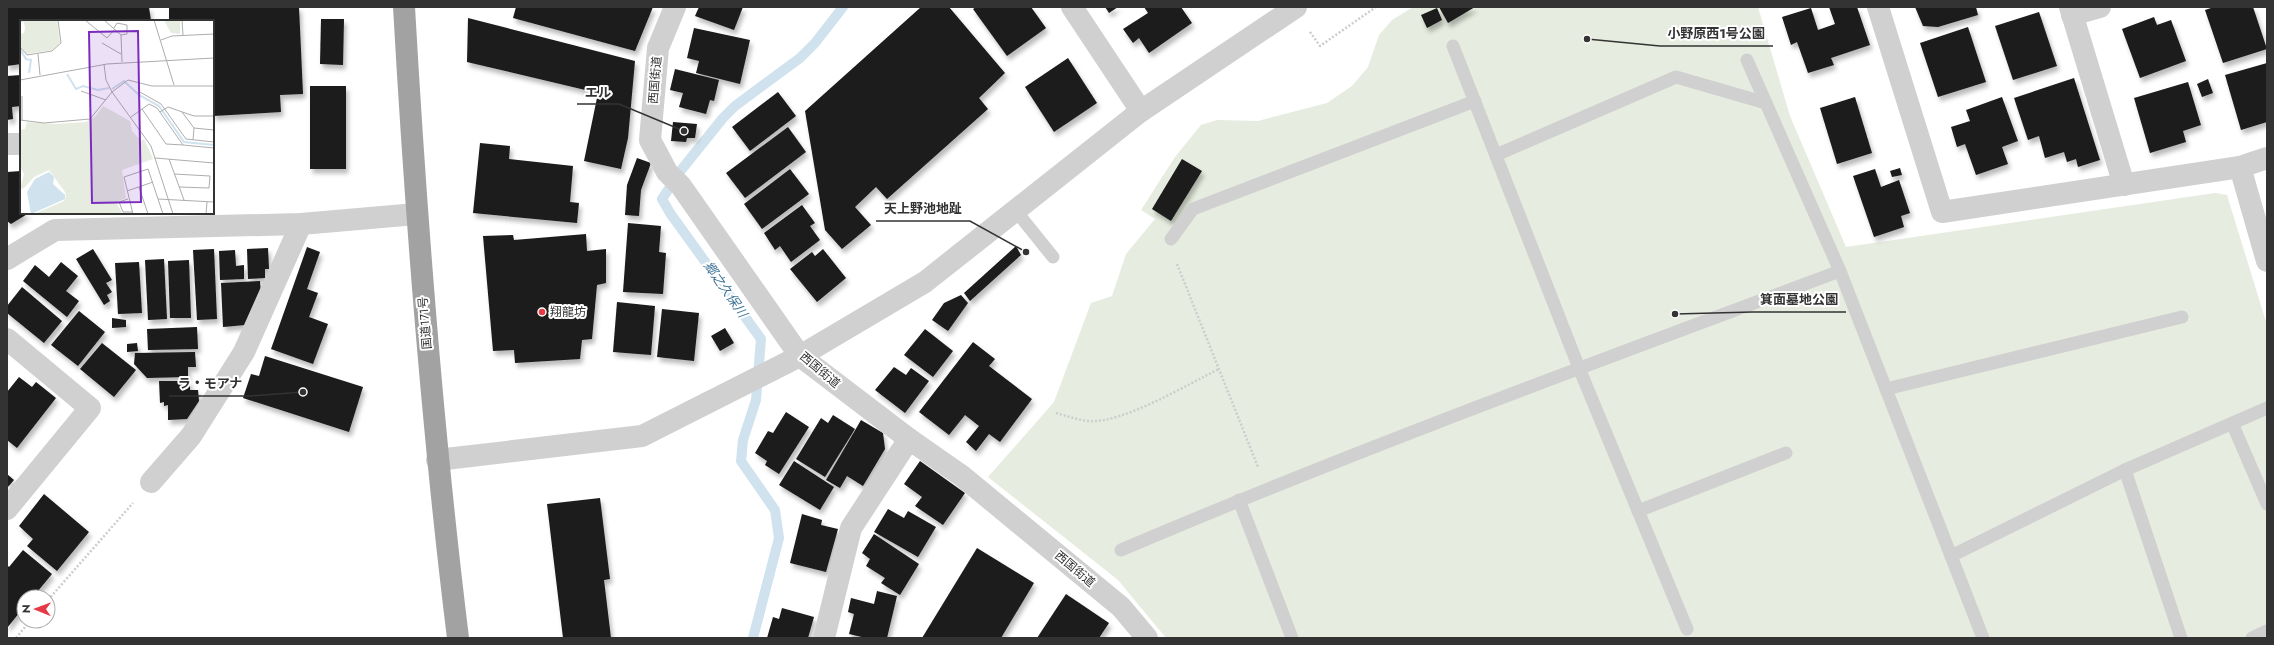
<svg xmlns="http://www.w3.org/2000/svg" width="2274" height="645" font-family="Jost,'Noto Sans JP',sans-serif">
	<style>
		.green { fill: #e6ecdf }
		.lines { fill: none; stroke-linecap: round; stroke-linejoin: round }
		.stream { stroke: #cfe2ee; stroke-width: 10 }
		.building { fill: #1a1a1a; filter: url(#shadow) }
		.path { stroke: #cdcdcd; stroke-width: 2.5; stroke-dasharray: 2 2; stroke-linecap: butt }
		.service { stroke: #d0d0d0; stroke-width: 13 }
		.minor { stroke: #d0d0d0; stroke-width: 22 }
		.tertiary { stroke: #d0d0d0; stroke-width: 22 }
		.trunk { stroke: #a2a2a2; stroke-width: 22 }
		.poi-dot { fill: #e63946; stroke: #fff; stroke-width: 1.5 }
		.labels { text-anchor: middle; stroke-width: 4; stroke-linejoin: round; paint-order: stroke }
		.street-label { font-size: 12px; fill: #333; stroke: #fff }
		.poi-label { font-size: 12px; fill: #333; stroke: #fff; text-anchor: start }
		.water-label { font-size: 13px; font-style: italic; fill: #3f7597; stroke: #fff }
		.inset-river { fill: none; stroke: #cfe2ee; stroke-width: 2 }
		.inset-road { fill: none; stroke: #adadad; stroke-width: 1 }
		.view { fill: #7b2cbf; fill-opacity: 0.15; stroke: #7b2cbf; stroke-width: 2 }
		.inset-edge { fill: none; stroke: #333; stroke-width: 2 }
		.leader { fill: none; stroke: #333; stroke-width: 1.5 }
		.callout-dot { fill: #333; stroke: #fff; stroke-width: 1.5 }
		.callout-label { font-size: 13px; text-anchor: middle; font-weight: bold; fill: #333; stroke: #fff; stroke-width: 4; stroke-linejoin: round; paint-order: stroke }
	</style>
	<defs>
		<filter id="shadow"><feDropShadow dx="2.5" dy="4.5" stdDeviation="2" flood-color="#0004"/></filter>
	</defs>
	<rect width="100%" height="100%" fill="#fff"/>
	<path class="green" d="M1413 7H1758L1790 116 1846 247 2215 193 2227 195 2267 325V638H1166L1118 580 988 477 1054 402 1091 303 1112 296 1126 254 1155 219 1141 210 1175 157 1201 125 1217 120 1258 121 1327 103 1352 86 1368 67 1379 35 1392 20Z"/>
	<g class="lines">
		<path class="stream" d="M753 638 779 538 775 510 741 461 743 440 756 400 761 339 670 213 662 199 682 169 723 118 735 106 800 58 815 43 843 7"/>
	</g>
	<g class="building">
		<path d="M7 7H149L151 21H21V64L7 66Z"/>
		<path d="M169 7H299L303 94 280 95 281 112 213 116V21H169Z"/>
		<path d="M516 7H653L635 51 513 18Z"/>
		<path d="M699 7H743L734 30 695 16Z"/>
		<path d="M921 7H949L1005 73 979 98 988 109 887 199 876 187 855 207 871 225 842 249 825 230 805 111Z"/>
		<path d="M976 7H1031L1046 28 1007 56 973 9Z"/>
		<path d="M1105 7H1118L1109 13Z"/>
		<path d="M1144 7H1181L1192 23 1149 53 1139 38 1133 43 1123 29 1148 13Z"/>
		<path d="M1439 7H1475L1448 23Z"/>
		<path d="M1829 7H1857L1870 45 1831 58 1834 65 1808 73 1797 42 1791 45 1782 17 1811 8 1818 30 1835 24Z"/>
		<path d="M1915 7H1976L1978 15 1938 27 1923 26Z"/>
		<path d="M2214 7H2253L2267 49 2223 63 2205 10Z"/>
		<path d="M1437 8 1442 20 1427 28 1421 15Z"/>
		<path d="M2039 12 2057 66 2013 80 1995 26Z"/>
		<path d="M2154 17 2157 25 2171 20 2186 61 2140 78 2122 29Z"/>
		<path d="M468 18 635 61 628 138 621 169 584 161 598 93 467 62Z"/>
		<path d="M321 19H344L343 65 320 64Z"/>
		<path d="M1968 27 1986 82 1938 97 1920 43Z"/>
		<path d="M694 28 750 40 740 84 696 73 699 61 687 58Z"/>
		<path d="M1068 58 1097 103 1054 132 1025 87Z"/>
		<path d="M2267 63V122L2241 130 2225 75Z"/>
		<path d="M675 69 719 80 714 101 710 100 706 114 679 107 683 93 670 90Z"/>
		<path d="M21 75V106L12 107 13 119 7 120V76Z"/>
		<path d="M2074 78 2100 160 2078 167 2076 159 2067 162 2064 152 2045 158 2039 136 2028 140 2014 98Z"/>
		<path d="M2208 79 2213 93 2202 97 2197 84Z"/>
		<path d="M2188 82 2201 125 2183 131 2186 142 2150 153 2134 98Z"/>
		<rect x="310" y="86" width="36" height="83"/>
		<path d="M778 92 796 116 750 151 732 127Z"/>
		<path d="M1855 97 1872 153 1837 164 1820 108Z"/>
		<path d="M2002 97 2018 141 2002 147 2008 164 1976 175 1965 144 1957 147 1951 127 1970 121 1966 110Z"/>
		<path d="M673 122 697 124 695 138H687L686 142 671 141Z"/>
		<path d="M788 127 806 152 745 198 726 173Z"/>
		<path d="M480 143 510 146 509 159 573 166 570 202 579 203 577 223 473 213Z"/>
		<path d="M637 158 651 163 641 190 639 216 625 215 627 185Z"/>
		<path d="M1182 159 1202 171 1171 221 1152 209Z"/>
		<path d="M1900 168 1902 175 1892 177 1890 171Z"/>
		<path d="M790 169 809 194 762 229 744 204Z"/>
		<path d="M1875 169 1881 187 1899 180 1910 213 1901 216 1904 227 1874 237 1853 176Z"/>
		<path d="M21 171V213H29L11 224 7 221V172Z"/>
		<path d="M802 205 815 223 810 226 820 240 791 262 780 246 775 250 764 233Z"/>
		<path d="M628 223 661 226 659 252 666 253 663 294 623 292Z"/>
		<path d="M586 234 587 251 606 249V283L597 285 592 339 582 340 580 359 515 363 514 350 493 351 483 236 513 235 514 240Z"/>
		<path d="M1016 246 1021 255 970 301 964 293Z"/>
		<path d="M307 247 320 252 307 289 318 293 309 317 328 324 313 364 271 349Z"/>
		<path d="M268 248 269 269H265V278L248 279 247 249Z"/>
		<path d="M93 249 112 280 106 283 112 292 107 295 110 301 104 305 76 259Z"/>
		<path d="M214 249 217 319 197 320 193 250Z"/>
		<path d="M823 249 846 278 817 302 790 269 812 252 815 256Z"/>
		<path d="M235 250 236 266 244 265V279L220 280 219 251Z"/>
		<path d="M164 259 167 319 148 320 145 260Z"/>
		<path d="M189 260 191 318H170L168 261Z"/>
		<path d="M61 262 78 276 66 291 79 301 67 317 23 281 35 265 49 277Z"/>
		<path d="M139 262 142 313 118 314 115 263Z"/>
		<path d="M260 281 261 295 245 325 223 327 221 283Z"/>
		<path d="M22 287 62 321 44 343 7 313V306Z"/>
		<path d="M961 295 968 303 948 331 932 320 944 303Z"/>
		<path d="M617 302 655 306 651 355 613 352Z"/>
		<path d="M662 309 699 313 694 361 657 357Z"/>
		<path d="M79 311 105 332 78 366 51 345Z"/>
		<path d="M112 318 126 320V327L112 328Z"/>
		<path d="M197 327 198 349 148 350 147 329Z"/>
		<path d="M725 328 734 343 720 351 711 336Z"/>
		<path d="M925 329 953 351 933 377 904 355Z"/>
		<path d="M973 342 995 359 989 366 1032 399 1000 442 989 434 976 451 966 442 979 426 965 415 949 435 919 412Z"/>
		<path d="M102 343 136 370 114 397 80 369Z"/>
		<path d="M137 343 138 351 127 352V344Z"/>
		<path d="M195 352 196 367H188V377L147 378 134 364 135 353Z"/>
		<path d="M265 356 363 387 349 432 243 398 251 374 259 376Z"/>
		<path d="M894 367 906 375 911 368 929 381 905 413 875 390Z"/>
		<path d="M19 377 32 387 36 382 56 398 17 448 7 440V392Z"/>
		<path d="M159 381H190V390H198L199 401 187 419 168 420V405L164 406V402L160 403Z"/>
		<path d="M786 412 809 427 779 474 765 465 767 461 755 453 768 431 773 433Z"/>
		<path d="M833 415 855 429 825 477 796 459 821 418 828 423Z"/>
		<path d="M861 420 883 433 885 449 863 486 847 476 840 488 826 480Z"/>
		<path d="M794 461 834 487 820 510 779 485Z"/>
		<path d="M920 461 965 493 943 525 915 506 922 497 904 484Z"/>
		<path d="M7 474 14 480 7 488Z"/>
		<path d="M44 494 89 532 57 571 27 546 33 539 19 526Z"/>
		<path d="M600 498 610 579 604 580 611 638H563L547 504Z"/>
		<path d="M888 509 904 518 908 511 936 527 918 557 874 532Z"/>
		<path d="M802 514 822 520 821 525 838 529 826 572 790 563Z"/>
		<path d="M874 534 919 564 900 595 881 583 885 578 866 566 870 559 862 553Z"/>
		<path d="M977 548 1034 583 1001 638H922Z"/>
		<path d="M23 550 52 574 33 597H24V607L7 628V565L9 567Z"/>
		<path d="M877 591 897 596 887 638H866L849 634 854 614 848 612 851 598 874 604Z"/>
		<path d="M1066 594 1109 623 1099 638H1037Z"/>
		<path d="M782 608 814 617 808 638H767L773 617 779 619Z"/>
	</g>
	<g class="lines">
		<g class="path">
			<path d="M1310 32 1320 46 1376 7"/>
			<path d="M1177 264 1258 467"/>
			<path d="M1056 413C1067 416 1078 420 1089 421 1122 424 1188 384 1219 369"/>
			<path d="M48 600 133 503"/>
			<path d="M16 638 30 621"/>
		</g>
		<g class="service">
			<path d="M1453 46 1579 368 1687 629"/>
			<path d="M1747 60 1840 271 1983 638"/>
			<path d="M1496 155 1676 77 1766 103"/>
			<path d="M1016 211 1053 257"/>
			<path d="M1171 239 1193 209 1475 101"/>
			<path d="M1886 389 2182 317"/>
			<path d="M2232 423 2267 504"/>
			<path d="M2125 470 2181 638"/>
			<path d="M1239 500 1292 638"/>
			<path d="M1638 511 1786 453"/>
			<path d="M1121 550C1358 449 1599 361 1840 271"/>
			<path d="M1951 556 2125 470 2267 408"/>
			<path d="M2252 638 2267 631"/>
		</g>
		<g class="minor">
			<path d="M675 7 658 48 650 140 667 172 681 186 800 356 909 439 962 476 1121 607 1147 638"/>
			<path d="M1072 7 1141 111"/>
			<path d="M1878 7 1942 212 2240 167 2267 158"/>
			<path d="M2070 7 2124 185"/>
			<path d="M2072 15 2100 7"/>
			<path d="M7 144H21"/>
			<path d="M2240 167 2267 261"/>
			<path d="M7 259 55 230 301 224 416 214"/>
			<path d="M7 339 90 408 7 509"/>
			<path d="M151 482 191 436 244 352 301 224"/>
			<path d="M824 638 851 528 909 439"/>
		</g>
		<path class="tertiary" d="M437 460 642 436 800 356 925 282 1141 111 1296 7"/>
		<path class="trunk" d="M404 7C416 218 432 428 458 638"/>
	</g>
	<circle class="poi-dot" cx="542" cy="312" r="4"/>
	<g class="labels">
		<g class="street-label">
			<text transform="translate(655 80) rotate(-85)" y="4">西国街道</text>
			<text transform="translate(425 323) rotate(-95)" y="4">国道171号</text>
			<text transform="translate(820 370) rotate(40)" y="4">西国街道</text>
			<text transform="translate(1075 569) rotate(40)" y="4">西国街道</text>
		</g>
		<g class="poi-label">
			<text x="550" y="316">翔龍坊</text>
		</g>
		<g class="water-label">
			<text transform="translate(726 289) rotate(55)" y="5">郷之久保川</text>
		</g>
	</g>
	<g transform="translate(20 20)">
		<rect width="194" height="194" fill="#fff"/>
		<path d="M0 0H37L40 23 32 30 6 34 0 26V14L4 13 5 8 4 2 0 3ZM144 0H160V14L151 13ZM83 86 110 101 112 111 121 121 124 119 133 139 102 150 106 178 96 182 102 193 106 194H14L44 181 46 177 45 172 29 150 14 157 4 168 0 169 4 154 0 146V110L5 109 7 102 36 104 66 102 76 96Z" fill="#e6ecdf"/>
		<path d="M29 152 34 157 33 164 45 175V179L11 194 7 172 15 159Z" fill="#cfe2ee"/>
		<path class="inset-river" d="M0 29 6 39 11 40 9 53M47 54 56 69 63 66 78 70 89 68M92 69 104 61 119 75 139 86 164 122 194 125"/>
		<path class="inset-road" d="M65 0 87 18 95 9M84 0 101 15 102 42M134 0 154 65M162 0 163 15M94 8 97 3 107 5V14L101 15M141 20 152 16 194 14M82 23 101 34M0 27 7 35 32 31 41 23 38 0M18 34 20 55M84 44 86 60 92 72 131 126 153 194M0 60 87 44 194 38M61 71 86 80M120 72 141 84 166 119 194 122M2 76V100M122 89 146 124 163 125M140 92 148 87 174 96H194M162 92 174 108 194 110M111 97 129 84 137 88 163 125 194 128M0 100 24 103 70 99 92 72 108 60 132 66H194M173 120 174 108M135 138 194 143M149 139 164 180M154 154 190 156 189 168 159 167M119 167 128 194M107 171 133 162M108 179 99 182 103 192H112M138 179 194 182M113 194 104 157 128 149 143 194M186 194 187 182"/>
		<path class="view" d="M118 11 121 182 72 183 69 12Z"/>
		<rect width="194" height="194" class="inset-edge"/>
	</g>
	<path class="leader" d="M1587 39L1660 46H1773M684 131L619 104H577M1026 252L970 221H876M1675 314L1752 312H1846M303 392L250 396H169"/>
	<g class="callout-dot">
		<circle cx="1587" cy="39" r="4"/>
		<circle cx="684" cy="131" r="4"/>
		<circle cx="1026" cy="252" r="4"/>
		<circle cx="1675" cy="314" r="4"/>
		<circle cx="303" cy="392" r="4"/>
	</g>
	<g class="callout-label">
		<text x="1716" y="38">小野原西1号公園</text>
		<text x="598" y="97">エル</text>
		<text x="923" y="213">天上野池地趾</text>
		<text x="1799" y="304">箕面墓地公園</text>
		<text x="210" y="388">ラ・モアナ</text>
	</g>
	<rect width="2274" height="645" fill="none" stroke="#333333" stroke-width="16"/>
	<g transform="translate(36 609) rotate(271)"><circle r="19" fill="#ffffff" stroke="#adadad"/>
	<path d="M0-3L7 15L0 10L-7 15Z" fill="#e63946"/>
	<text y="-6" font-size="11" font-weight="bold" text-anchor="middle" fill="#333333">N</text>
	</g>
</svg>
